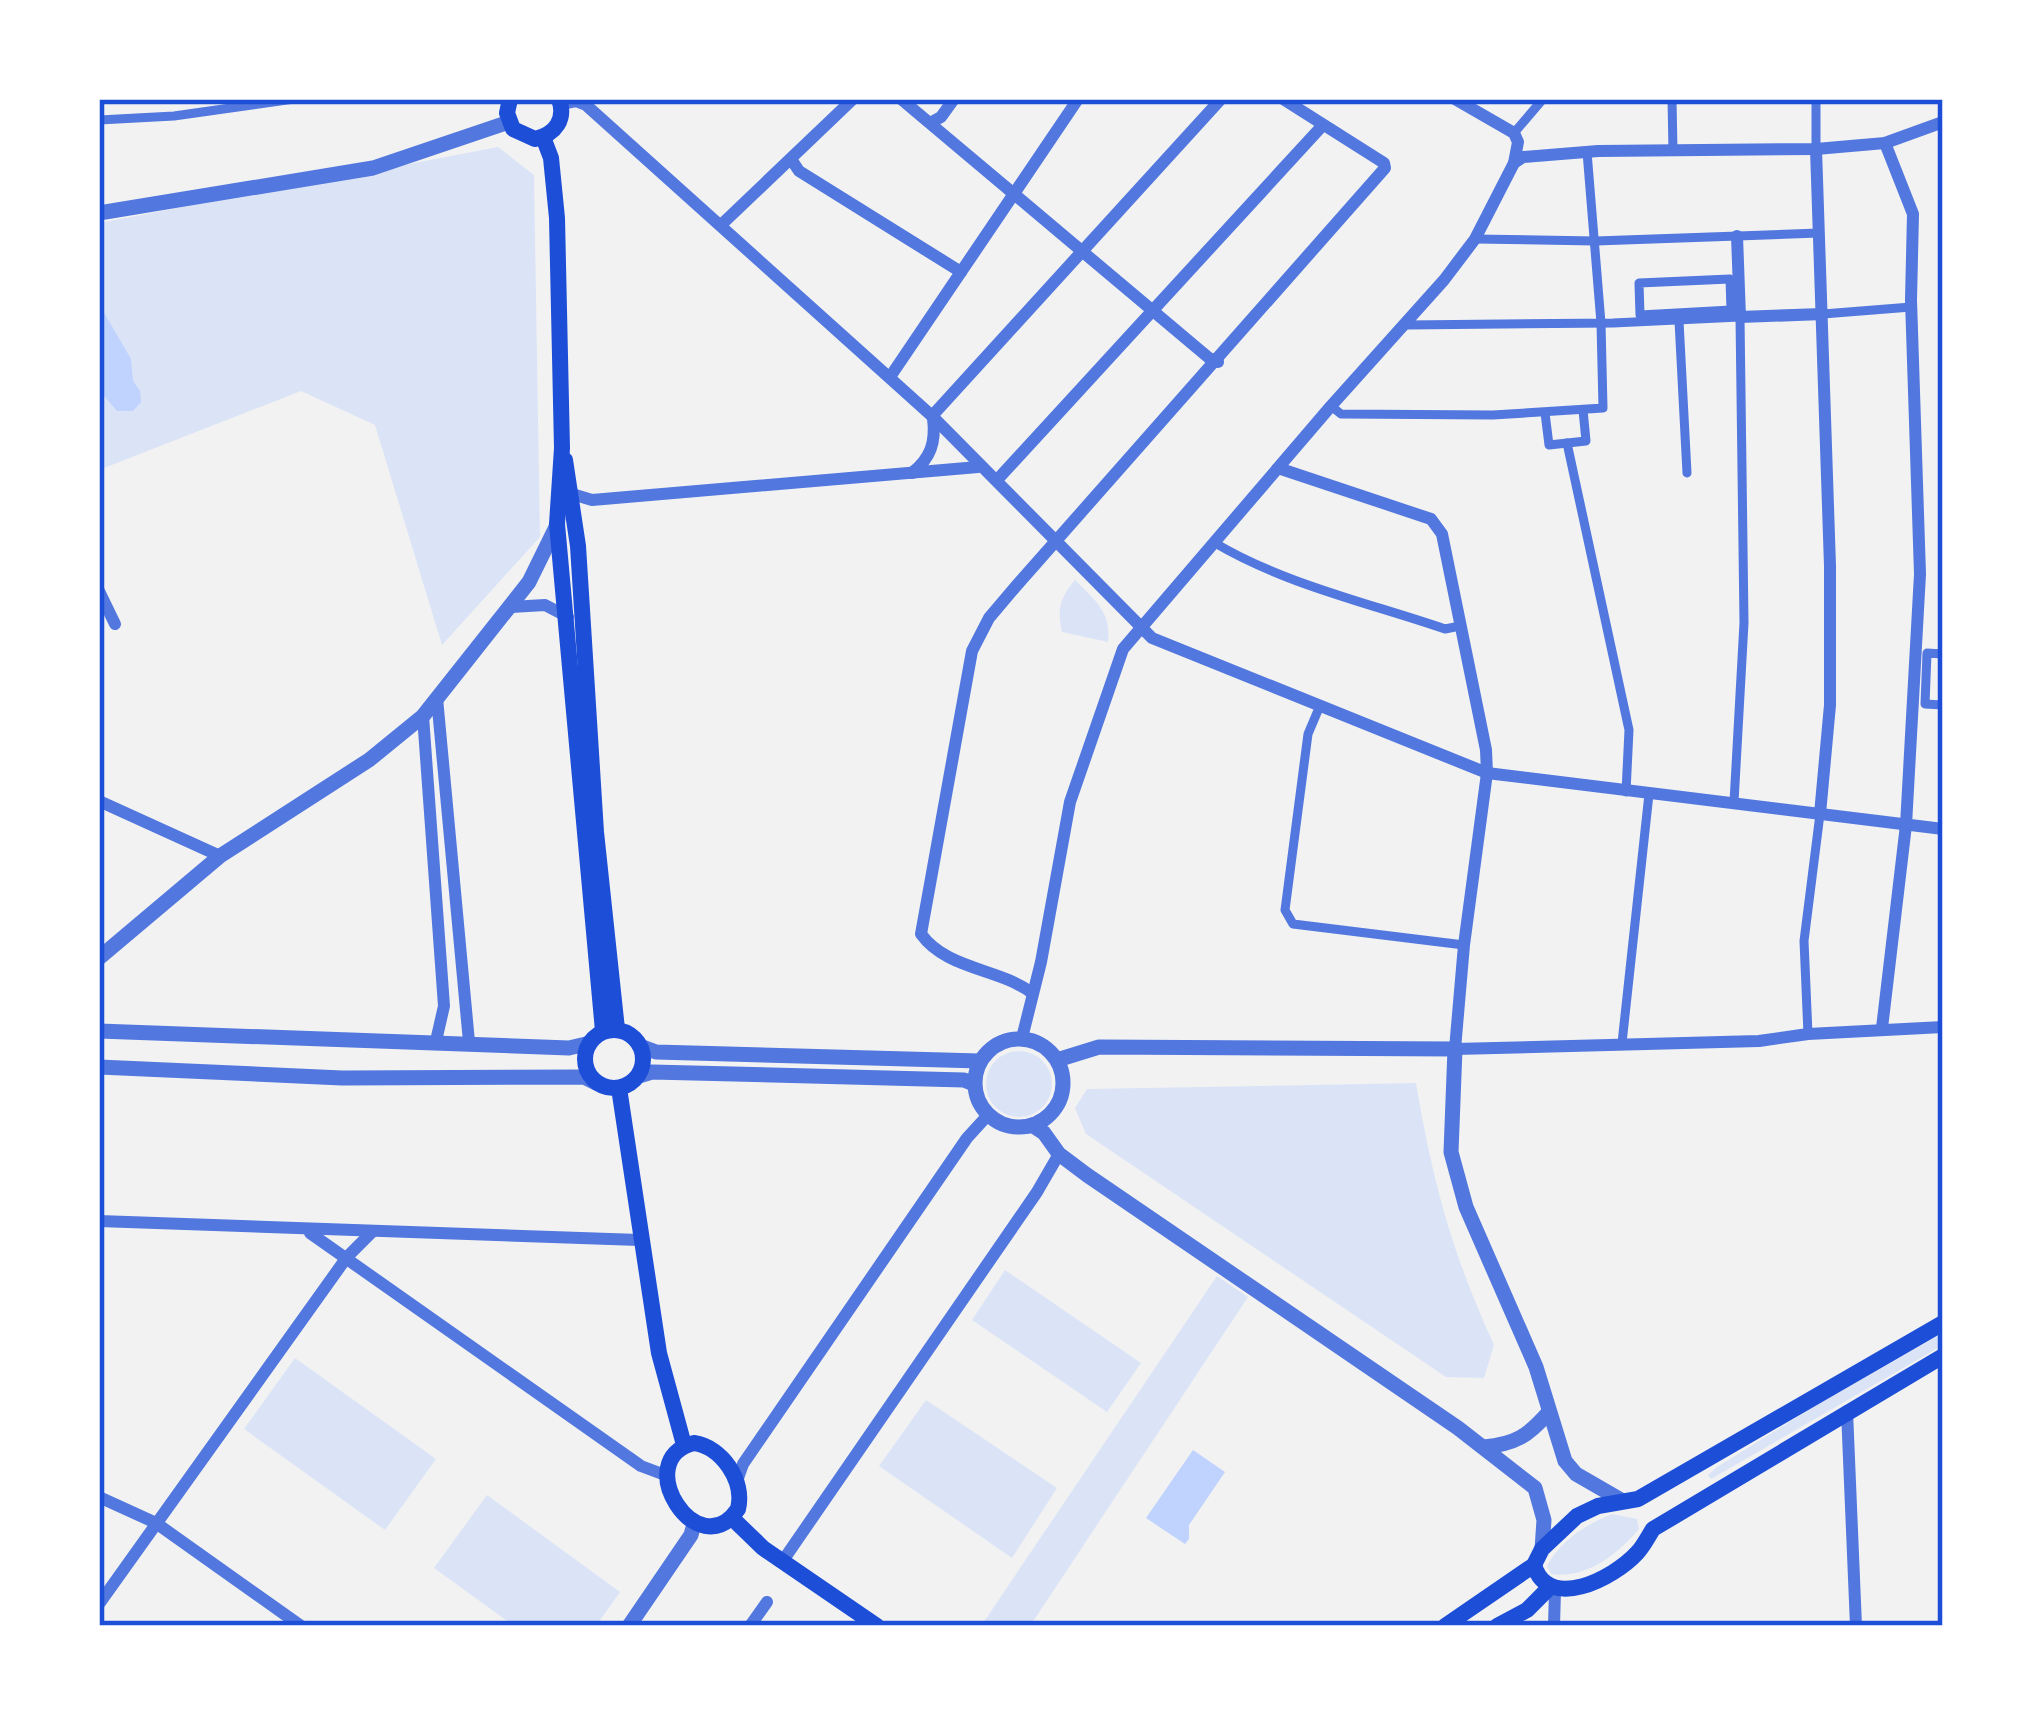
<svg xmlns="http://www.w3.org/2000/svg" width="2042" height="1725" font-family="'DejaVu Sans',sans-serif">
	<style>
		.green { fill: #dbe4f7 }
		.water { fill: #bfd3fe }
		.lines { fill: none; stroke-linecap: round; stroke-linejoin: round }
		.pedestrian { stroke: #5277de; stroke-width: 9 }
		.minor { stroke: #5277de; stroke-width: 12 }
		.tertiary { stroke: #5277de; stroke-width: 15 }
		.secondary { stroke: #1d4ed8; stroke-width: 16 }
		.neatline { fill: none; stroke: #1d4ed8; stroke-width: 4.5 }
	</style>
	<rect width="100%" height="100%" fill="#f2f2f2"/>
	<g class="green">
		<path d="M498 147 534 175 540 537 442 645 375 425 301 391 99 470V223Z"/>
		<path d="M1075 580C1095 600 1112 613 1108 642L1062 632C1057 609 1060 598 1075 580Z"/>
		<circle cx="1019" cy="1084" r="33"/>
		<path d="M1416 1083C1433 1183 1452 1253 1494 1345L1484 1378 1446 1377 1086 1134 1075 1108 1087 1089Z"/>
		<path d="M1005 1270 1141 1363 1107 1412 972 1320Z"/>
		<path d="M1217 1276 1248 1297 1030 1626H981Z"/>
		<path d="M1943 1333V1345L1711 1479 1708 1475 1717 1467 1815 1406Z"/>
		<path d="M295 1358 436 1459 385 1530 244 1429Z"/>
		<path d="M926 1400 1057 1488 1012 1558 879 1466Z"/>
		<path d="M487 1495 620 1592 596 1626H514L434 1568Z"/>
		<path d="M1612 1514 1637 1519 1639 1529C1617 1555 1586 1579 1551 1574L1547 1566C1561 1540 1585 1525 1612 1514Z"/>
	</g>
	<g class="water">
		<path d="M99 304 131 359 133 381 140 391 141 402 133 411H117L99 390Z"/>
		<path d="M1193 1450 1225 1472 1189 1525V1539L1185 1544 1146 1518Z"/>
	</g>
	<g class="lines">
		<g class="pedestrian">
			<path d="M1672 99 1673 151"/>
			<path d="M99 120 174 116 294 99"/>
			<path d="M1514 133 1543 99"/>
			<path d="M1816 149V99"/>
			<path d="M1475 239 1596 241 1819 233"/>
			<path d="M1730 279 1731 310 1640 315 1639 283Z"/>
			<path d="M1823 314 1911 307"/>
			<path d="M1679 321 1687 473"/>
			<path d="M1407 325 1613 323 1740 317 1744 623 1734 802"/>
			<path d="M1331 406 1341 414 1493 415 1603 408 1601 323 1587 152"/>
			<path d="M1545 413 1549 445 1586 441 1583 410"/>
			<path d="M1567 443 1629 730 1626 792"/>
			<path d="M1215 543C1284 584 1369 603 1445 629L1460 626"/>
			<path d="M1943 654 1927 653 1925 704 1943 705"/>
			<path d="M1319 708 1308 734 1285 910 1293 924 1464 945"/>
			<path d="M1808 1034 1804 941 1820 814"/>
			<path d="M1622 1043 1649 794"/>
		</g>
		<g class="minor">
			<path d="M901 99 1209 358 1218 362"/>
			<path d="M561 104 576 101 586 105 932 416 1152 638 1487 773 1943 829"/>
			<path d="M930 123 941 117 954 99"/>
			<path d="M1816 149 1830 566V705L1820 814"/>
			<path d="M791 159 799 171 961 272"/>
			<path d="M1514 163 1523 157 1598 151 1816 149 1885 143 1943 122"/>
			<path d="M721 225 853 99"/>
			<path d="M1737 236 1740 317 1823 314"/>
			<path d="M890 377 1078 99"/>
			<path d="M932 416 1221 99"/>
			<path d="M1278 468 1431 519 1442 534 1486 750 1487 773 1464 945 1455 1049 1759 1041 1808 1034 1943 1027"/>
			<path d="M912 473C931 458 936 442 933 418"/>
			<path d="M997 480 1323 125"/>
			<path d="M572 494 592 500 978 467"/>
			<path d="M99 591 115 624"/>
			<path d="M511 607 545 605 568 617"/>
			<path d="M437 698 469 1042"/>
			<path d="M423 716 444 1006 436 1041"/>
			<path d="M99 801 220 856"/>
			<path d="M1032 993C999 968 947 970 921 934L972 651 989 618 1017 585 1385 168 1384 163 1283 99"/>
			<path d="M1882 1028 1906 825 1920 574 1911 300 1913 214 1885 143"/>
			<path d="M1022 1038 1041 962 1070 802 1123 649 1331 406 1444 280 1475 239 1514 163 1518 142 1514 133 1455 99"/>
			<path d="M99 1221 639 1240"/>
			<path d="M310 1233 641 1466 665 1475"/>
			<path d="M1847 1411 1856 1626"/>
			<path d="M737 1481 743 1464 967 1138 988 1115"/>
			<path d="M99 1497 156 1523 301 1626"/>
			<path d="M782 1562 1037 1192 1059 1154"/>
			<path d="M99 1604 347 1257 372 1232"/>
			<path d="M750 1626 767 1602"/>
			<path d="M1554 1626 1555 1590"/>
		</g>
		<g class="tertiary">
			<path d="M99 213 373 168 509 122"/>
			<path d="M99 958 220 856 369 760 423 716 529 582 556 527"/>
			<path d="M99 1031 569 1048 590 1043"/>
			<circle cx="1019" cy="1083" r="44"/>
			<path d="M640 1046 656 1052 980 1061"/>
			<path d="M1057 1060 1099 1047 1455 1049 1451 1152 1466 1207 1536 1367 1565 1461 1576 1474 1621 1500"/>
			<path d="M99 1067 342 1078 584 1077 596 1083"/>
			<path d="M639 1076 652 1072 964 1080 974 1084"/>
			<path d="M1032 1125 1044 1133 1059 1154 1087 1175 1458 1428 1535 1488 1544 1520 1542 1549"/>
			<path d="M1484 1447C1515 1444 1528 1436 1548 1413"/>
			<path d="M629 1626 691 1535 694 1524"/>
		</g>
		<g class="secondary">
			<path d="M510 99 507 113 513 129 535 139C556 134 566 119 559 99"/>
			<path d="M543 137 551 158 557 218 562 448 557 524 603 1031"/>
			<path d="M565 460 578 546 596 832 617 1029"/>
			<circle cx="614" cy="1059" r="29"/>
			<path d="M619 1088 659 1353 684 1445"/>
			<path d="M694 1443C722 1447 745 1481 738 1509 698 1568 629 1459 694 1443Z"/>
			<path d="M732 1518 763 1548 877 1626"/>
			<path d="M1534 1565C1548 1612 1613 1579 1637 1553 1643 1547 1648 1537 1653 1529L1943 1356"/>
			<path d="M1445 1626 1534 1565 1542 1549 1577 1516 1598 1506 1638 1499 1943 1323"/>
			<path d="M1497 1626 1527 1610 1549 1588"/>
		</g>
	</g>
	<rect width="2042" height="1725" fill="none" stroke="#ffffff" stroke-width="204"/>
	<rect x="102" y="102" width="1838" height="1521" class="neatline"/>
</svg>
